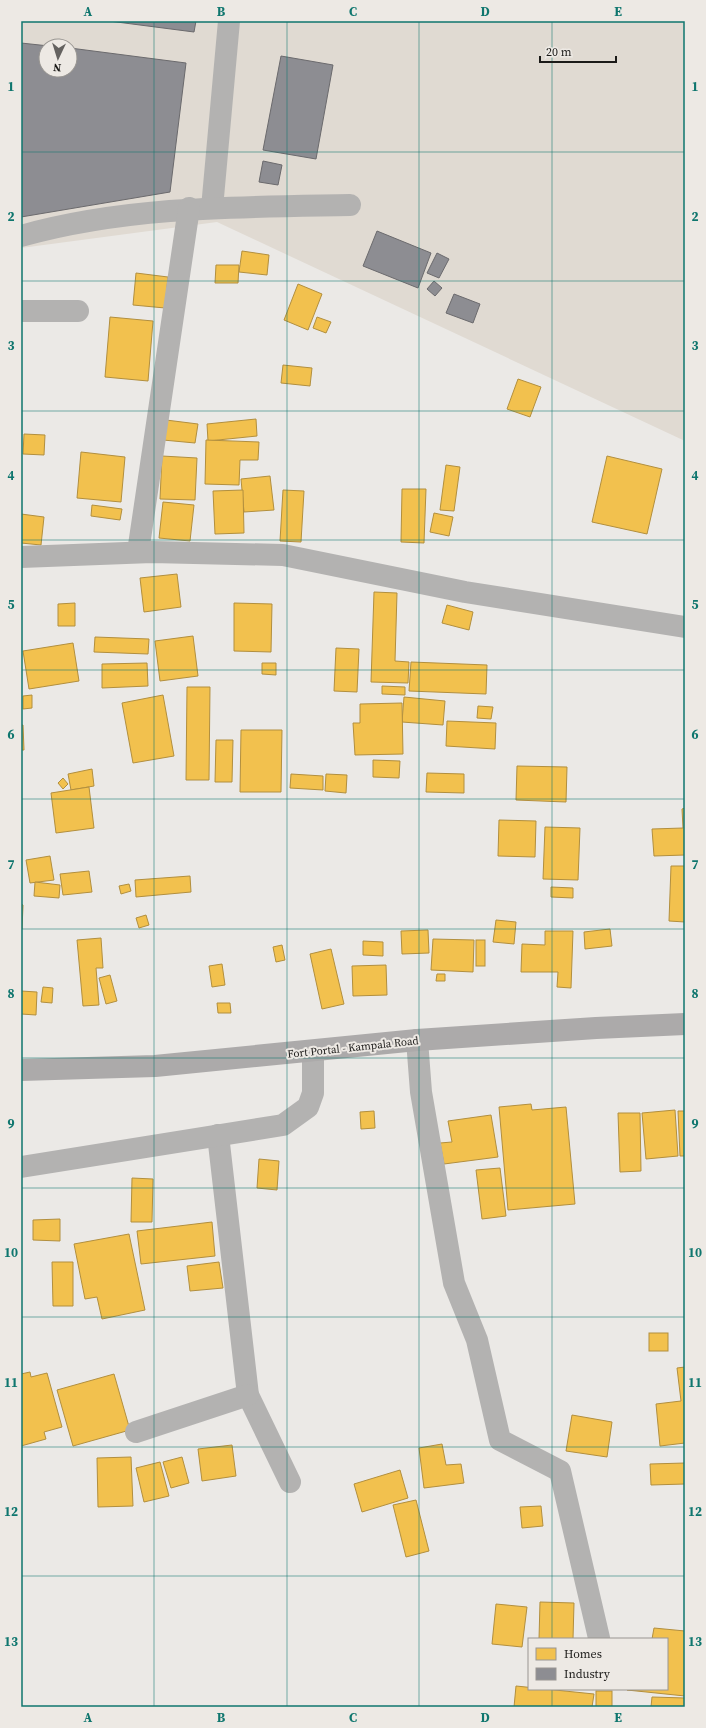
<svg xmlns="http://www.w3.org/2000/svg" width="706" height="1728" font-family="'Source Serif 4',serif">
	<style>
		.built { fill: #e0dad2; fill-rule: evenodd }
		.homes { fill: #f2c14e; stroke: #b28f3e }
		.industry { fill: #8d8d92; stroke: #6b6a6d }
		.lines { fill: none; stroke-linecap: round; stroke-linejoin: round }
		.minor { stroke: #b3b2b1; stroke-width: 22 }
		.major { stroke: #acaaaa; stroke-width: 22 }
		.grid { fill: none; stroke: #0f766e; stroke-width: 1; stroke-opacity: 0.55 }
		.labels { text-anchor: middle; stroke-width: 4; stroke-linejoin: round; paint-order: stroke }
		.street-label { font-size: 11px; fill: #1b1a18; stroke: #ede9e4 }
		.neatline { fill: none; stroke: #0f766e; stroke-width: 1.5 }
		.grid-label { font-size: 13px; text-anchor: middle; font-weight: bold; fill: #0f766e }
	</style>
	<rect width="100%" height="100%" fill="#ebe9e6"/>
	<path class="built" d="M21 21H685V441L217 222 21 248ZM46 46H70V70H46Z"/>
	<g class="homes">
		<path d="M242 251 269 255 267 275 239 272Z"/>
		<path d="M216 265H239L238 283H215Z"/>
		<path d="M136 273 168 277 165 308 133 305Z"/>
		<path d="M298 284 322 294 308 330 284 320Z"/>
		<path d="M110 317 153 321 148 381 105 377Z"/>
		<path d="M317 317 331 322 326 333 313 328Z"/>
		<path d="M283 365 312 368 310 386 281 383Z"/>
		<path d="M518 379 541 387 530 417 507 409Z"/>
		<path d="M256 419 257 436 208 441 207 424Z"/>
		<path d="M166 420 198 424 195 443 163 440Z"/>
		<path d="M24 434 45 435 44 455 23 454Z"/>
		<path d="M206 440 259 442 258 460H240L239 485 205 484Z"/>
		<path d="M81 452 125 457 121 502 77 498Z"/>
		<path d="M162 456 197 458 195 500 160 499Z"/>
		<path d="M607 456 662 469 647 534 592 522Z"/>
		<path d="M446 465 460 467 454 511 440 510Z"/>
		<path d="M270 476 274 510 244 512 241 479Z"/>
		<path d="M402 489H426L424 543 401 542Z"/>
		<path d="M243 490 244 533 215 534 213 491Z"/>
		<path d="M283 490 304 491 301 542 280 541Z"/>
		<path d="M163 502 194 505 190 541 159 538Z"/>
		<path d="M92 505 122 509 120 520 91 516Z"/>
		<path d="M434 513 453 517 449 536 430 532Z"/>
		<path d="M21 514 44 517 41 545 21 543Z"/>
		<path d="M177 574 181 607 144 612 140 578Z"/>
		<path d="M374 592 397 593 395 661 409 662 408 683 371 682Z"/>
		<path d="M75 603V626H58V604Z"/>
		<path d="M234 603 272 604 271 652 234 651Z"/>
		<path d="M447 605 473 612 469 630 442 623Z"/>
		<path d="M193 636 198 676 160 681 155 641Z"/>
		<path d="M95 637 149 639 148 654 94 652Z"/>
		<path d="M73 643 79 681 29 689 23 651Z"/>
		<path d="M336 648 359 649 357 692 334 691Z"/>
		<path d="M411 662 487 665 486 694 409 691Z"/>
		<path d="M147 663 148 686 102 688V664Z"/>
		<path d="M262 663H276V675L262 674Z"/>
		<path d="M382 686 405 687V695L382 694Z"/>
		<path d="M187 687H210L209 780H186Z"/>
		<path d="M32 695V708L23 709V696Z"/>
		<path d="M163 695 174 756 133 763 122 703Z"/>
		<path d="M404 697 445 701 443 725 402 722Z"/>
		<path d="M402 703 403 754 355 755 353 723H360V704Z"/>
		<path d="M478 706 493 707 491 719 477 718Z"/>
		<path d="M447 721 496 723 495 749 446 746Z"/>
		<path d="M21 725H23L24 750H21Z"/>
		<path d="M241 730H282L281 792H240Z"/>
		<path d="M216 740H233L232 782H215Z"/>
		<path d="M373 760 400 761 399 778 373 777Z"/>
		<path d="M517 766 567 767 566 802 516 800Z"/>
		<path d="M92 769 94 786 71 790 68 774Z"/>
		<path d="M427 773 464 774V793L426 792Z"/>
		<path d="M291 774 323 776V790L290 788Z"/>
		<path d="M326 774 347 775 346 793 325 791Z"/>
		<path d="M63 778 68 784 63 789 58 783Z"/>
		<path d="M89 787 94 828 56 833 51 793Z"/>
		<path d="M685 808V855L654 856 652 829 683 828 682 809Z"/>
		<path d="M499 820 536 821 535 857 498 856Z"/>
		<path d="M545 827 580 828 578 880 543 879Z"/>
		<path d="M50 856 54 880 30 883 26 860Z"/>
		<path d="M671 866H685V922L669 921Z"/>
		<path d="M89 871 92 892 63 895 60 874Z"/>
		<path d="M190 876 191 892 136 897 135 880Z"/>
		<path d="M35 882 60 885 59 898 34 896Z"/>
		<path d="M129 884 131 891 121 894 119 886Z"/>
		<path d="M551 887 573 888V898L551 897Z"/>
		<path d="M21 904 23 905 22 929H21Z"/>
		<path d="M146 915 149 925 139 928 136 918Z"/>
		<path d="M496 920 516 922 514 944 493 942Z"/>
		<path d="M610 929 612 946 585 949 584 932Z"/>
		<path d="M428 930 429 953 402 954 401 931Z"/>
		<path d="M545 931H573L571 988 557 987 558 972H521L522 944 545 945Z"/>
		<path d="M101 938 103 968H96L99 1005 83 1006 77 940Z"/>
		<path d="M433 939 474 940 473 972 431 970Z"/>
		<rect x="476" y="940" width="9" height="26"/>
		<path d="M363 941 383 942V956L363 955Z"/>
		<path d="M282 945 285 960 276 962 273 947Z"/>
		<path d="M331 949 344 1004 322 1009 310 954Z"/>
		<path d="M222 964 225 985 212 987 209 966Z"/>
		<path d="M386 965 387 995 353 996 352 966Z"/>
		<path d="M437 974H445V981H436Z"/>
		<path d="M110 975 117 1001 106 1004 99 978Z"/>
		<path d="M43 987 53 988 52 1003 41 1002Z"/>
		<path d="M21 991 37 992 36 1015 21 1014Z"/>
		<path d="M217 1003H230L231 1013H218Z"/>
		<path d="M531 1104 532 1110 566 1107 575 1204 508 1210 499 1107Z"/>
		<path d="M675 1110 678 1156 646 1159 642 1113Z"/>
		<path d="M374 1111 375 1128 361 1129 360 1112Z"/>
		<path d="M678 1111H685V1156H680Z"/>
		<path d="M618 1113H640L641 1171 620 1172Z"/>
		<path d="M491 1115 498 1157 444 1164 440 1143 452 1142 448 1121Z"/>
		<path d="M259 1159 279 1161 277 1190 257 1188Z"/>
		<path d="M500 1168 506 1216 482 1219 476 1170Z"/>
		<path d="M132 1178 153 1179 152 1222H131Z"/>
		<path d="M60 1219V1241L33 1240V1220Z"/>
		<path d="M212 1222 215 1256 141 1264 137 1231Z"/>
		<path d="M129 1234 145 1310 102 1319 97 1297 85 1299 74 1244Z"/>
		<path d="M52 1262H73V1306H53Z"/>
		<path d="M219 1262 223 1288 190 1291 187 1266Z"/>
		<rect x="649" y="1333" width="19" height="18"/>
		<path d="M685 1367V1443L660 1446 656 1404 681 1401 677 1368Z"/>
		<path d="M30 1372 31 1377 47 1373 62 1427 44 1432 46 1439 21 1446V1374Z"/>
		<path d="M114 1374 130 1430 73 1446 57 1390Z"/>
		<path d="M572 1415 612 1422 607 1457 566 1451Z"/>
		<path d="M442 1444 446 1465 461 1464 464 1483 424 1488 419 1448Z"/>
		<path d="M232 1445 236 1476 202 1481 198 1449Z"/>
		<path d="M131 1457 133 1506 98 1507 97 1458Z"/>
		<path d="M182 1457 189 1483 171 1488 163 1462Z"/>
		<path d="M160 1462 169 1496 144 1502 136 1468Z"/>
		<path d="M685 1463V1484L651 1485 650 1464Z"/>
		<path d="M400 1470 408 1498 362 1512 354 1484Z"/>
		<path d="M416 1500 429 1551 406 1557 393 1505Z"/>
		<path d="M541 1506 543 1526 522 1528 520 1507Z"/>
		<path d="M540 1602 574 1603 573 1639H539Z"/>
		<path d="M496 1604 527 1607 522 1647 492 1644Z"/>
		<path d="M654 1628 685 1631V1696L627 1690 667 1689V1639H652Z"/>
		<path d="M516 1686 594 1694 592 1707H514Z"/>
		<rect x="596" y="1691" width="16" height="16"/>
		<path d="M652 1697 685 1698V1707H651Z"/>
	</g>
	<g class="industry">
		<path d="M109 21H196L194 32Z"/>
		<path d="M21 43 49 46H46V70H70V48L186 63 170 192 21 217Z"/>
		<path d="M281 56 333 65 316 159 263 150Z"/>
		<path d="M263 161 282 165 278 185 259 182Z"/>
		<path d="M377 231 431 253 418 288 363 266Z"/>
		<path d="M437 253 449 259 439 278 427 273Z"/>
		<path d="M434 281 442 288 435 296 427 289Z"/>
		<path d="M454 294 480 304 473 323 446 313Z"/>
	</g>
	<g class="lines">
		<g class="minor">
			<path d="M212 208 229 21"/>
			<path d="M21 236C128 206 240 207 350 205"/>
			<path d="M21 311H78"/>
			<path d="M138 552 189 208"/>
			<path d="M21 557 152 552 283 555 465 592 685 627"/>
			<path d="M417 1040 421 1092 454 1283 477 1340 500 1440 560 1471 599 1638"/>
			<path d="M218 1135 248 1395 290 1482"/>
			<path d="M21 1167 283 1125 308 1107 313 1093V1051"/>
			<path d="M136 1432 248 1395"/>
		</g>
		<path class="major" d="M21 1070 155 1066 417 1040 596 1028 685 1024"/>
	</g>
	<path class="grid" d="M154 21V1707M287 21V1707M419 21V1707M552 21V1639M21 152H685M21 281H685M21 411H685M21 540H685M21 670H685M21 799H685M21 929H685M21 1058H685M21 1188H685M21 1317H685M21 1447H685M21 1576H685M552 1689V1707"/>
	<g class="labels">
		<g class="street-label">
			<text transform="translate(353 1047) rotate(-6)" y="4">Fort Portal - Kampala Road</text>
		</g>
	</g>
	<rect width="706" height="1728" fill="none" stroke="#ede9e4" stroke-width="44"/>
	<rect x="528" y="1638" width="140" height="52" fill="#ede9e4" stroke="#999692"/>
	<rect x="536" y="1648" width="20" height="12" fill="#f2c14e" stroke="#999692"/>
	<text x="564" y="1658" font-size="12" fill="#1b1a18">Homes</text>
	<rect x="536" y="1668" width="20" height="12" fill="#8d8d92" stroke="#999692"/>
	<text x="564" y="1678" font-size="12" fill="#1b1a18">Industry</text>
	<g transform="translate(58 58) rotate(184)"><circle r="19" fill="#ede9e4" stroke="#999692"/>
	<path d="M0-3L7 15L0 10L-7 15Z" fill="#646260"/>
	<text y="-6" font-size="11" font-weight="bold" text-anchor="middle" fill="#1b1a18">N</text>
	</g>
	<path d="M540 56v6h76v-6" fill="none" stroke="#1b1a18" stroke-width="2"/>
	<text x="546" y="56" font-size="12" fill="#1b1a18" stroke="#ede9e4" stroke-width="3" paint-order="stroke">20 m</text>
	<rect x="22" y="22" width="662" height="1684" class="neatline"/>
	<g class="grid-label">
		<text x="88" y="16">A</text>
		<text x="221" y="16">B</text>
		<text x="353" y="16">C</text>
		<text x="485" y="16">D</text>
		<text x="618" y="16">E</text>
		<text x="11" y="91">1</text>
		<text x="695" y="91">1</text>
		<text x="11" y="221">2</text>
		<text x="695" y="221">2</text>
		<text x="11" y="350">3</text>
		<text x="695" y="350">3</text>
		<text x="11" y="480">4</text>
		<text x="695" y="480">4</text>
		<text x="11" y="609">5</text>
		<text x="695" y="609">5</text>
		<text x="11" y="739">6</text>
		<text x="695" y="739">6</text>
		<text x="11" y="869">7</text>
		<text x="695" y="869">7</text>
		<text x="11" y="998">8</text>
		<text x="695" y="998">8</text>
		<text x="11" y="1128">9</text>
		<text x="695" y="1128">9</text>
		<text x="11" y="1257">10</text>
		<text x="695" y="1257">10</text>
		<text x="11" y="1387">11</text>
		<text x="695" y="1387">11</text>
		<text x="11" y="1516">12</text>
		<text x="695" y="1516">12</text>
		<text x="11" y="1646">13</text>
		<text x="695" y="1646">13</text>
		<text x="88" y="1722">A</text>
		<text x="221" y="1722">B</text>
		<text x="353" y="1722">C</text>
		<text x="485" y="1722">D</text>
		<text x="618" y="1722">E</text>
	</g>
</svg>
